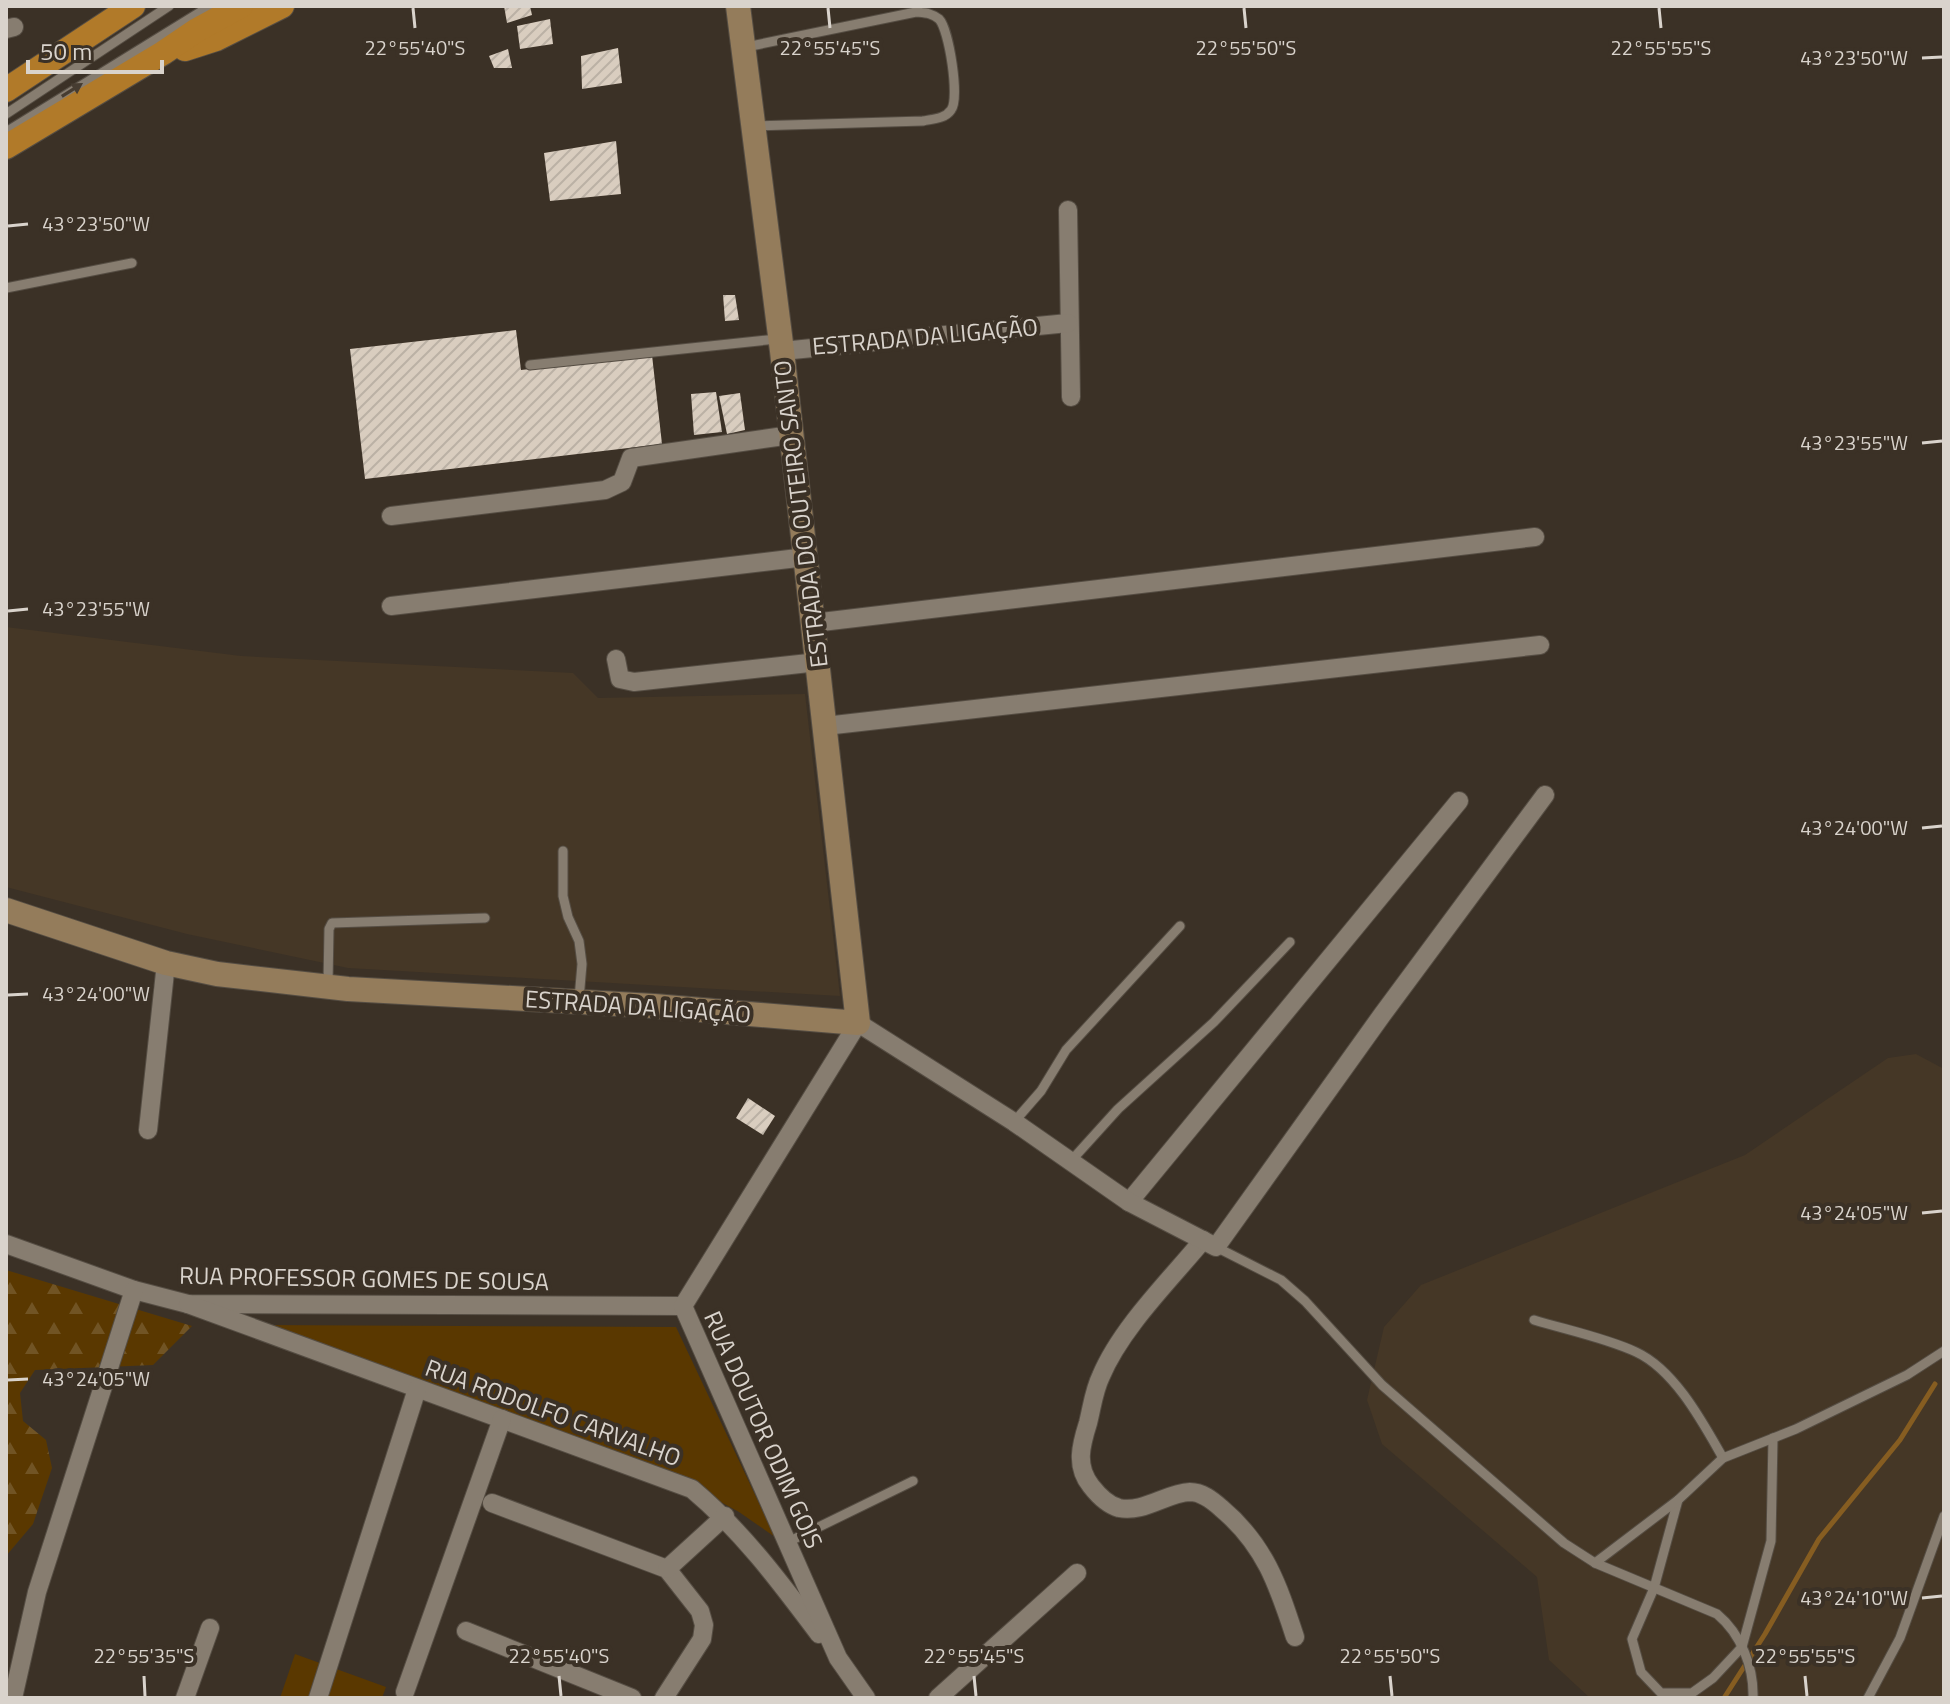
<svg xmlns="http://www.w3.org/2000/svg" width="1950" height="1704" font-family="'Titillium Web',sans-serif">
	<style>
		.built { fill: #453726 }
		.forest { fill: url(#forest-firs) }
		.green { fill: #5a3800 }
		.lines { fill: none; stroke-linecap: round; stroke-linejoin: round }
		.stream { stroke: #865d21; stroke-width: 5 }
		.building { fill: url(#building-hatch) }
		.lane-casing { stroke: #554d43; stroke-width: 11 }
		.street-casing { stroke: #554d43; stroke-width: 20 }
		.secondary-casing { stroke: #554d43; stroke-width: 26 }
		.highway-casing { stroke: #554d43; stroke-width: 26 }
		.lane { stroke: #877d70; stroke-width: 9 }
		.street { stroke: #877d70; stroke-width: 18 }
		.secondary { stroke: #947c5b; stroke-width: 24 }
		.highway { stroke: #b17a29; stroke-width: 24 }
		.oneway { fill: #463c31 }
		.ticks { fill: none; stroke: #d9d3cc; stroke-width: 3 }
		.labels { text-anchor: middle; stroke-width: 8; stroke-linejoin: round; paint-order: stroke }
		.street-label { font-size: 24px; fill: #d9d3cc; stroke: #3b3126 }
		.ticks-label { font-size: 20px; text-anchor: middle; fill: #d9d3cc; stroke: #3b3126; stroke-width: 8; stroke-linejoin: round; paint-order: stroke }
	</style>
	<defs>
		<pattern id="forest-firs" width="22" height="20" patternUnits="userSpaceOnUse" patternTransform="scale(2)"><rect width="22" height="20" fill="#5a3800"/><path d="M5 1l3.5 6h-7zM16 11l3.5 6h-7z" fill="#715424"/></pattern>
		<pattern id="building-hatch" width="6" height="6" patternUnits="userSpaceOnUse" patternTransform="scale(2)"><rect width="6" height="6" fill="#d9cdbf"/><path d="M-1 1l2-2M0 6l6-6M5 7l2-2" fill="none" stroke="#bbb1a5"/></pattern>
	</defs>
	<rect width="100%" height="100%" fill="#3b3126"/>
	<g class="built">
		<path d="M6 627 241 656 573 673 598 698 805 694 840 996 348 968 187 934 6 887Z"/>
		<path d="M1916 1054 1944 1069V1698H1590L1549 1660 1537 1577 1382 1444 1367 1400 1384 1327 1421 1285 1745 1155 1888 1058Z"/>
	</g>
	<path class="forest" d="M6 1270 192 1326 153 1365 35 1370 20 1393 23 1421 46 1440 52 1468 33 1524 6 1556Z"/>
	<g class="green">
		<path d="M261 1325 676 1327 775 1537 739 1512 675 1477Z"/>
		<path d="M295 1654 386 1687 382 1698H280Z"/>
	</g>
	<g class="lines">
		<path class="stream" d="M1724 1698 1765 1634 1819 1539 1900 1440 1935 1384"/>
	</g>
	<g class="building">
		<path d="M504 6H530L532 15 507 23Z"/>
		<path d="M550 19 553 44 520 49 517 26Z"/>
		<path d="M618 48 622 83 582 89 581 56Z"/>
		<path d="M508 49 512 68H494L489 56Z"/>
		<path d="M616 141 621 194 550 201 544 153Z"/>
		<path d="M723 295H735L739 320 725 321Z"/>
		<path d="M516 330 521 370 652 355 662 444 365 479 350 349Z"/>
		<path d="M716 392 722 432 694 435 691 394Z"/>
		<path d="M740 393 745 430 727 434 719 396Z"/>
		<path d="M748 1098 775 1116 763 1135 736 1118Z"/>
	</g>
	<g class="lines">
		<defs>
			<g id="lane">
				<path d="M746 47 916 12C925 13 932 13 939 19 949 29 960 99 951 110 945 119 932 119 923 121L754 126"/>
				<path d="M6 114 169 6"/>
				<path d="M6 132 210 6"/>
				<path d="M6 288 132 263"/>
				<path d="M530 365 777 339"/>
				<path d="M563 851V896L568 917 579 941 582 964 579 999"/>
				<path d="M328 983 329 929 332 923 485 918"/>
				<path d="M1014 1122 1041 1091 1066 1050 1180 926"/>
				<path d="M1070 1162 1118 1109 1214 1022 1290 942"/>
				<path d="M1216 1247 1281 1280 1305 1301 1382 1385 1564 1543 1595 1563 1717 1614C1741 1634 1754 1667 1753 1698"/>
				<path d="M1534 1320C1567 1330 1606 1338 1636 1352 1675 1370 1703 1423 1723 1458"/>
				<path d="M1678 1500 1654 1588 1632 1639 1641 1672 1661 1693H1692L1713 1678 1742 1647 1771 1541 1773 1438"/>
				<path d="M786 1543 913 1481"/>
				<path d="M1595 1563 1678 1500 1723 1458 1796 1429 1907 1375 1944 1351"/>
				<path d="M1868 1698 1900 1638 1944 1516"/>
			</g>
			<g id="street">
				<path d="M6 29 14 27"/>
				<path d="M1068 210 1071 397"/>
				<path d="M782 351 1068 323"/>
				<path d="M391 516 605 490 622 482 631 458 791 435"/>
				<path d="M391 606 806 557"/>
				<path d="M813 623 1535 537"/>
				<path d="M616 659 620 679 634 682 818 662"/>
				<path d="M825 726 1540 645"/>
				<path d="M148 1130 166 963"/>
				<path d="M1129 1202 1459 801"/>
				<path d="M1203 1240C1170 1280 1121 1328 1101 1376 1094 1390 1092 1407 1088 1423 1081 1445 1075 1466 1091 1486 1098 1495 1108 1505 1119 1508 1144 1513 1166 1493 1190 1492 1202 1492 1212 1500 1221 1508 1265 1545 1278 1585 1295 1637"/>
				<path d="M6 1244 134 1290 188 1304 683 1306"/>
				<path d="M188 1304 692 1489C742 1531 780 1582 819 1634"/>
				<path d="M492 1503 667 1569 700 1611 704 1625 702 1639 664 1698"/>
				<path d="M667 1569 725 1516"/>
				<path d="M466 1631 632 1698"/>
				<path d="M405 1692 502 1419"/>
				<path d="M13 1698 37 1592 134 1290"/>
				<path d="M185 1698 210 1628"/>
				<path d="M318 1698 417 1389"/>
				<path d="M866 1698 838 1658 683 1306 858 1023 1014 1122 1129 1202 1216 1247 1382 1015 1545 795"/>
				<path d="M938 1698 1077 1573"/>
			</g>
			<path id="secondary" d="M6 910 166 963 217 974 348 989 654 1006 858 1023 782 351 738 6"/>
			<g id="highway">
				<path d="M185 49 216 39 282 6"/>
				<path d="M6 90 133 6"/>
				<path d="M6 147 163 53 197 30 241 6"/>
			</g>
		</defs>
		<use href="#lane" class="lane-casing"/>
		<use href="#street" class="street-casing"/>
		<use href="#secondary" class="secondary-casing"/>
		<use href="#highway" class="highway-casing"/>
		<use href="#lane" class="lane"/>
		<use href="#street" class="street"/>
		<use href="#secondary" class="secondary"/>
		<use href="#highway" class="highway"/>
	</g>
	<defs><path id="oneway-solid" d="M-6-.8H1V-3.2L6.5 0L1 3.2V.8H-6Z" transform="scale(2)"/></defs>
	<use class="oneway" href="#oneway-solid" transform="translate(72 90) rotate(-32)"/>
	<path class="ticks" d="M413 8 415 28M828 8 830 28M1244 8 1246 28M1659 8 1661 28M1922 58 1942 57M8 226 28 224M1922 443 1942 441M8 611 28 609M1922 828 1942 826M8 995 28 994M1922 1213 1942 1211M8 1380 28 1379M1922 1598 1942 1596M144 1676 145 1696M559 1676 561 1696M974 1676 976 1696M1390 1676 1392 1696M1805 1676 1807 1696"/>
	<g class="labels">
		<g class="street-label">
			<text transform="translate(925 337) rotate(-5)" y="8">ESTRADA DA LIGAÇÃO</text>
			<text transform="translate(801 514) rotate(-97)" y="8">ESTRADA DO OUTEIRO SANTO</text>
			<text transform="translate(638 1007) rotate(4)" y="8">ESTRADA DA LIGAÇÃO</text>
			<text transform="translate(364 1279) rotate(1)" y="8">RUA PROFESSOR GOMES DE SOUSA</text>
			<text transform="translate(553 1413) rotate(20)" y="8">RUA RODOLFO CARVALHO</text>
			<text transform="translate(763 1430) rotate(66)" y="8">RUA DOUTOR ODIM GOIS</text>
		</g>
	</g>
	<g class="ticks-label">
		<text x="415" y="55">22°55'40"S</text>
		<text x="830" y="55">22°55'45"S</text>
		<text x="1246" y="55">22°55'50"S</text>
		<text x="1661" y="55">22°55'55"S</text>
		<text x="1854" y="65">43°23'50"W</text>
		<text x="96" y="231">43°23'50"W</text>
		<text x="1854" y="450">43°23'55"W</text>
		<text x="96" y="616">43°23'55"W</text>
		<text x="1854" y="835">43°24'00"W</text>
		<text x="96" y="1001">43°24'00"W</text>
		<text x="1854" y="1220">43°24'05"W</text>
		<text x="96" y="1386">43°24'05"W</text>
		<text x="1854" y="1605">43°24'10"W</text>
		<text x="144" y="1663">22°55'35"S</text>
		<text x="559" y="1663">22°55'40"S</text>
		<text x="974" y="1663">22°55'45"S</text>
		<text x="1390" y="1663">22°55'50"S</text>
		<text x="1805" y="1663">22°55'55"S</text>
	</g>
	<rect width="1950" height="1704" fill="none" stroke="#d9d3cc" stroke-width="16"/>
	<path d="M28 60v12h134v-12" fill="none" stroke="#d9d3cc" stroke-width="4"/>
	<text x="40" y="60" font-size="24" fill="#d9d3cc" stroke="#3b3126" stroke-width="6" paint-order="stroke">50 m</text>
</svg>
